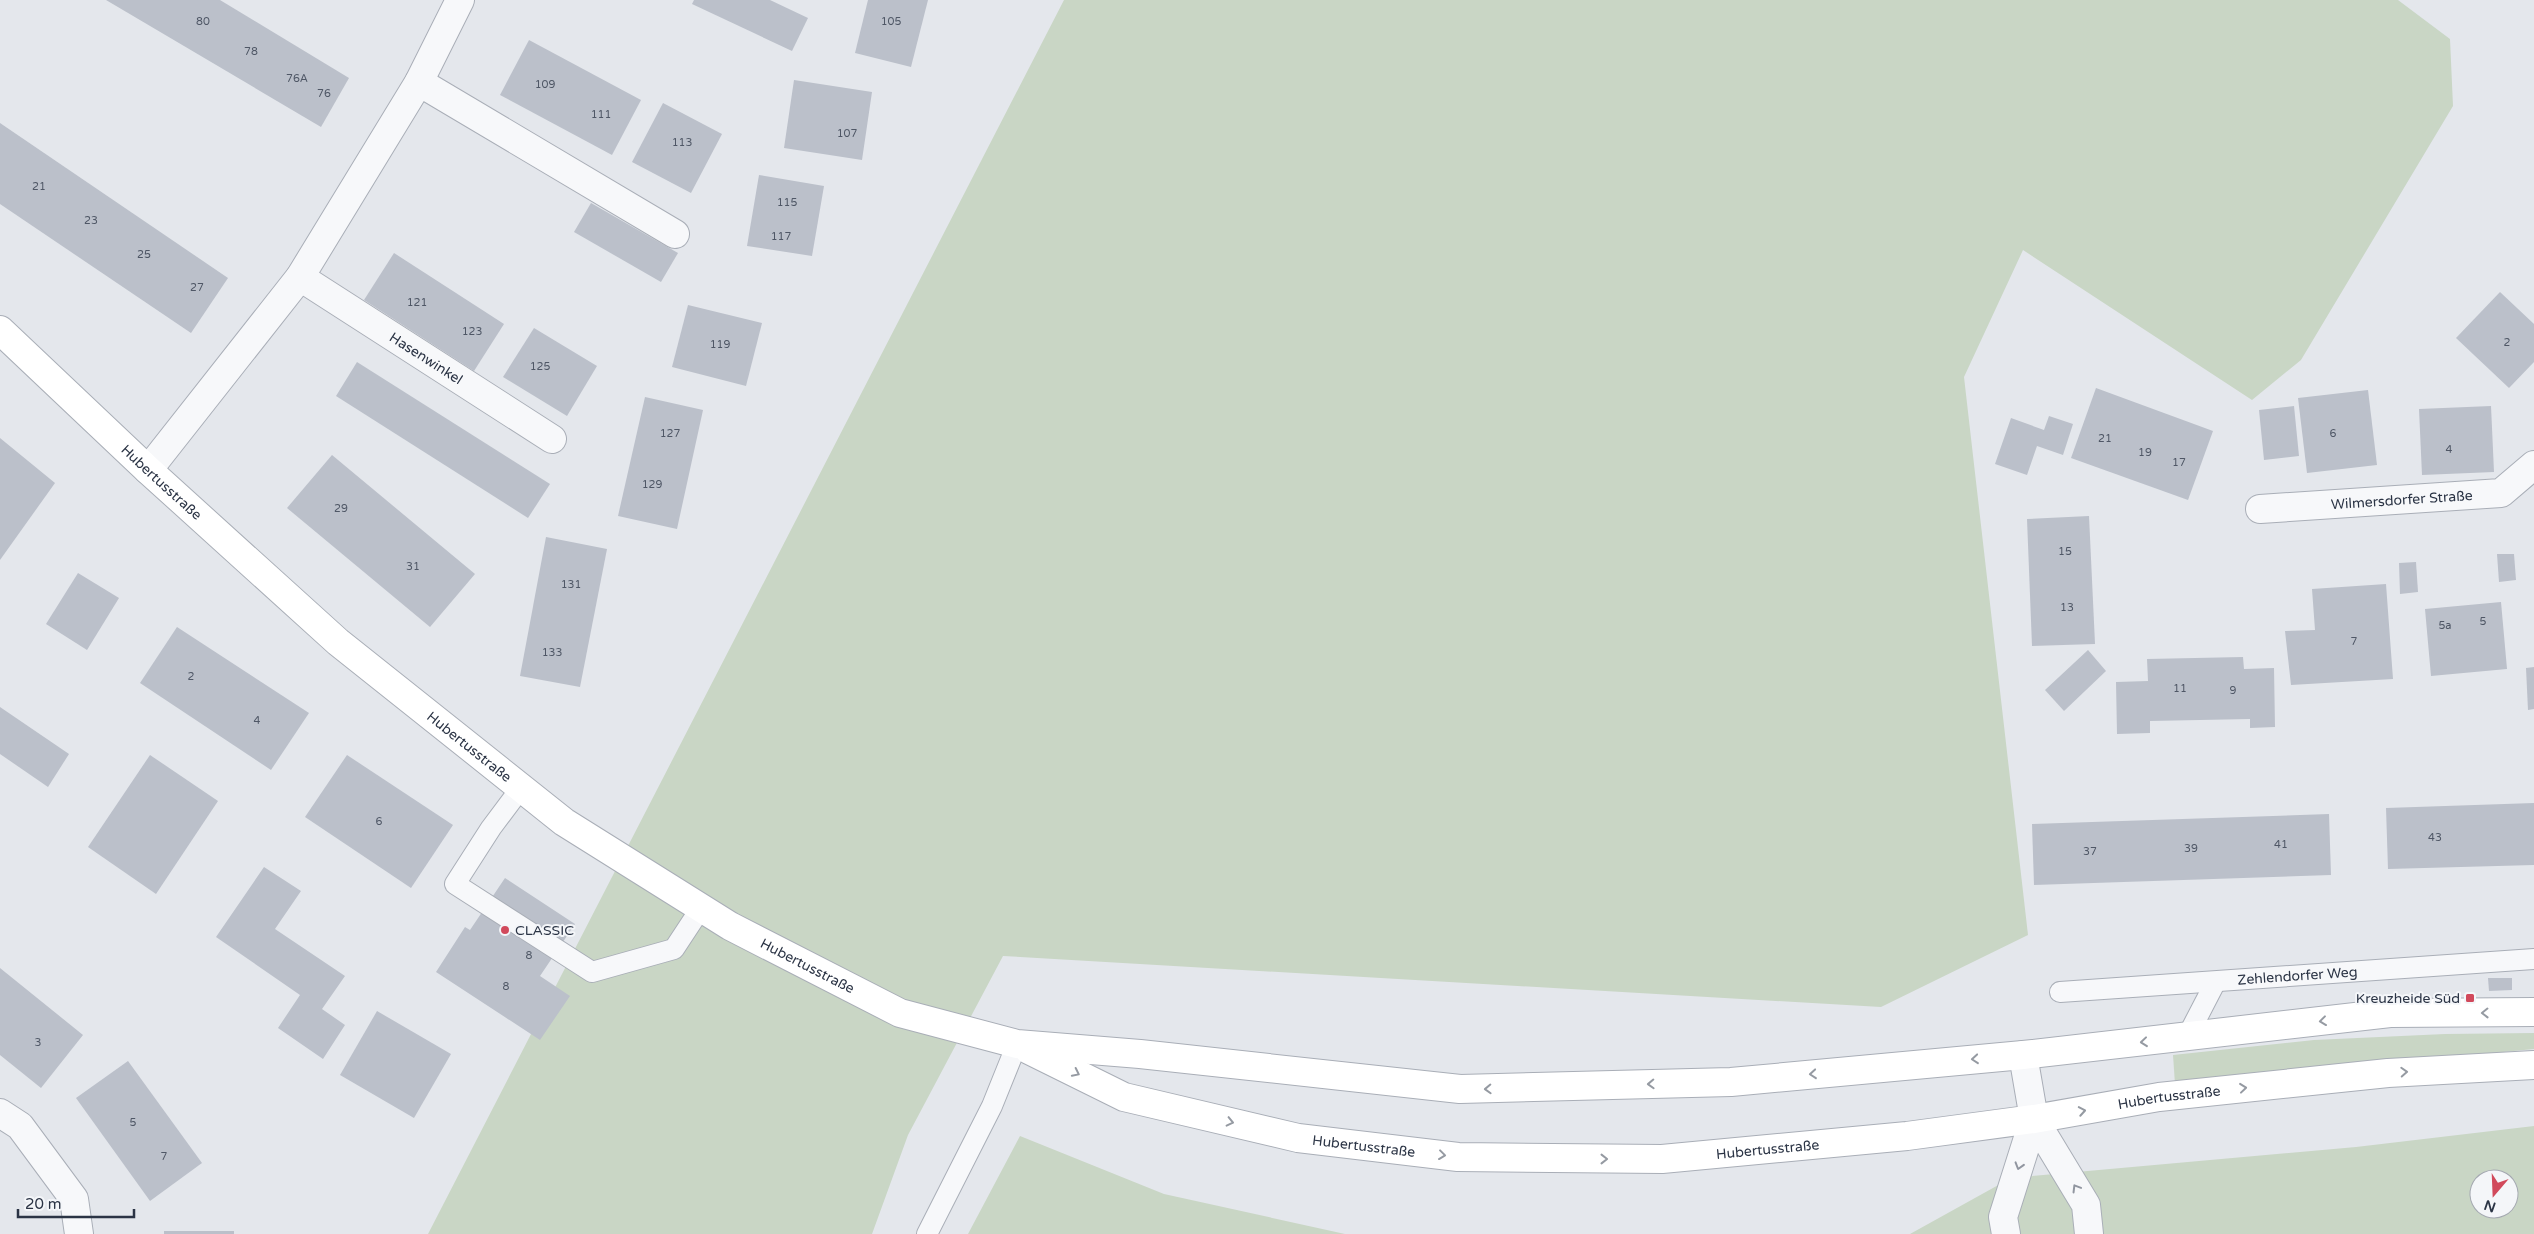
<svg xmlns="http://www.w3.org/2000/svg" width="2534" height="1234" font-family="'Varela Round',sans-serif">
	<style>
		.green { fill: #c9d6c5; fill-rule: evenodd }
		.building { fill: #bbc0ca }
		.lines { fill: none; stroke-linecap: round; stroke-linejoin: round }
		.lane-casing { stroke: #a9aeb7; stroke-width: 22 }
		.street-casing { stroke: #a9aeb7; stroke-width: 30 }
		.secondary-casing { stroke: #a9aeb7; stroke-width: 30 }
		.lane { stroke: #f7f8fa; stroke-width: 20 }
		.street { stroke: #f7f8fa; stroke-width: 28 }
		.secondary { stroke: #fff; stroke-width: 28 }
		.oneway { stroke: #959aa2 }
		.oneway2 { stroke: #9196a0 }
		.poi-dot { fill: #d1495b; stroke: #f4f6f9; stroke-width: 2 }
		.labels { text-anchor: middle; stroke-width: 4; stroke-linejoin: round; paint-order: stroke }
		.number-label { font-size: 11px; fill: #4f5766 }
		.street-label { font-size: 14px; fill: #2b3445; stroke: #f4f6f9 }
		.poi-label { font-size: 14px; fill: #2b3445; stroke: #f4f6f9; text-anchor: start }
	</style>
	<rect width="100%" height="100%" fill="#e4e7ec"/>
	<g class="green">
		<path d="M1064 0H2398L2450 39 2453 106 2301 360 2252 400 2023 250 1964 377 2028 935 1881 1007 1003 956 908 1135 872 1234H428Z"/>
		<path d="M2534 1033V1049L2175 1084 2173 1055 2314 1040 2445 1034Z"/>
		<path d="M2534 1126V1234H1910L2011 1178 2356 1147ZM2479 1179H2509V1209H2479Z"/>
		<path d="M1020 1136 1164 1194 1345 1234H968Z"/>
	</g>
	<g class="building">
		<path d="M106 0H220L349 78 321 127Z"/>
		<path d="M694 0H770L808 18 792 51 692 4Z"/>
		<path d="M868 0H928L911 67 855 53Z"/>
		<path d="M529 40 641 100 612 155 500 95Z"/>
		<path d="M794 80 872 92 862 160 784 148Z"/>
		<path d="M663 103 722 134 691 193 632 162Z"/>
		<path d="M0 123 228 278 191 333 0 204Z"/>
		<path d="M759 175 824 186 812 256 747 246Z"/>
		<path d="M591 203 678 253 661 282 574 232Z"/>
		<path d="M394 253 504 324 474 371 364 300Z"/>
		<path d="M2500 292 2534 324V362L2509 388 2456 338Z"/>
		<path d="M688 305 762 323 746 386 672 367Z"/>
		<path d="M534 328 597 366 567 416 503 377Z"/>
		<path d="M357 362 550 484 528 518 336 396Z"/>
		<path d="M2096 388 2213 431 2188 500 2071 458Z"/>
		<path d="M2368 390 2377 465 2307 473 2298 398Z"/>
		<path d="M645 397 703 410 677 529 618 516Z"/>
		<path d="M2294 406 2299 456 2264 460 2259 410Z"/>
		<path d="M2491 406 2494 472 2422 475 2419 409Z"/>
		<path d="M2049 416 2073 424 2063 455 2037 446 2027 475 1995 464 2011 418 2044 430Z"/>
		<path d="M0 438 55 483 0 560Z"/>
		<path d="M332 455 475 574 430 627 287 508Z"/>
		<path d="M2089 516 2095 644 2032 646 2027 519Z"/>
		<path d="M546 537 607 549 580 687 520 676Z"/>
		<path d="M2497 554H2514L2516 580 2499 582Z"/>
		<path d="M2416 562 2418 592 2400 594 2399 563Z"/>
		<path d="M78 573 119 598 87 650 46 624Z"/>
		<path d="M2386 584 2393 679 2291 685 2285 631 2315 630 2312 589Z"/>
		<path d="M2501 602 2507 669 2431 676 2425 609Z"/>
		<path d="M177 627 309 713 271 770 140 683Z"/>
		<path d="M2088 650 2106 671 2064 711 2045 690Z"/>
		<path d="M2243 657 2244 669 2274 668 2275 727 2250 728V719L2150 721V733L2117 734 2116 682 2148 681 2147 659Z"/>
		<path d="M2534 667V709L2528 710 2526 668Z"/>
		<path d="M0 707 69 754 48 787 0 754Z"/>
		<path d="M150 755 218 801 156 894 88 847Z"/>
		<path d="M347 755 453 825 411 888 305 817Z"/>
		<path d="M2534 803V865L2388 869 2386 808Z"/>
		<path d="M2329 814 2331 875 2034 885 2032 824Z"/>
		<path d="M264 867 301 891 275 929 345 976 322 1009 345 1025 323 1059 278 1028 300 995 216 937Z"/>
		<path d="M505 878 575 924 540 976 570 996 540 1040 436 972 465 927 470 930Z"/>
		<path d="M0 968 83 1035 41 1088 0 1055Z"/>
		<path d="M2488 978H2512V990L2489 991Z"/>
		<path d="M377 1011 451 1054 414 1118 340 1075Z"/>
		<path d="M128 1061 202 1163 150 1201 76 1098Z"/>
		<rect x="164" y="1231" width="70" height="3"/>
	</g>
	<g class="lines">
		<defs>
			<g id="lane">
				<path d="M521 788 491 828 455 884 592 972 674 949 701 908"/>
				<path id="s1" d="M2060 992 2534 959"/>
				<path d="M2187 1037 2215 983"/>
				<path d="M927 1234 992 1106 1017 1044"/>
			</g>
			<g id="street">
				<path d="M419 82 675 234"/>
				<path id="s2" d="M300 277 552 439"/>
				<path d="M148 470 300 277 419 82 460 0"/>
				<path id="s3" d="M2260 509 2501 493 2534 465"/>
				<path d="M2023 1055 2034 1119 2086 1205 2089 1234"/>
				<path d="M0 1113 20 1126 74 1199 79 1234"/>
				<path d="M2006 1234 2003 1217 2034 1119"/>
			</g>
			<g id="secondary">
				<path id="s4" d="M0 330 148 470 338 642 564 822 730 926 900 1013 1017 1044 1140 1054 1460 1089 1731 1082 2023 1055 2390 1013 2534 1012"/>
				<path id="s5" d="M1029 1050 1124 1097 1298 1138 1458 1157 1662 1159 1907 1136 2034 1119 2159 1097 2388 1073 2534 1065"/>
			</g>
		</defs>
		<use href="#lane" class="lane-casing"/>
		<use href="#street" class="street-casing"/>
		<use href="#secondary" class="secondary-casing"/>
		<use href="#lane" class="lane"/>
		<use href="#street" class="street"/>
		<use href="#secondary" class="secondary"/>
	</g>
	<defs><path id="oneway-chevron" d="M-2-3.5L2.5 0L-2 3.5" fill="none" stroke-width="1.6" stroke-linecap="round" stroke-linejoin="round" transform="scale(1.25)"/></defs>
	<g class="oneway">
		<use href="#oneway-chevron" transform="translate(2485 1013) rotate(179)"/>
		<use href="#oneway-chevron" transform="translate(2323 1021) rotate(173)"/>
		<use href="#oneway-chevron" transform="translate(2144 1042) rotate(174)"/>
		<use href="#oneway-chevron" transform="translate(1975 1059) rotate(175)"/>
		<use href="#oneway-chevron" transform="translate(2404 1072) rotate(-3)"/>
		<use href="#oneway-chevron" transform="translate(1076 1073) rotate(26)"/>
		<use href="#oneway-chevron" transform="translate(1813 1074) rotate(175)"/>
		<use href="#oneway-chevron" transform="translate(1651 1084) rotate(178)"/>
		<use href="#oneway-chevron" transform="translate(2243 1088) rotate(-6)"/>
		<use href="#oneway-chevron" transform="translate(1488 1089) rotate(178)"/>
		<use href="#oneway-chevron" transform="translate(2082 1111) rotate(-10)"/>
		<use href="#oneway-chevron" transform="translate(1230 1122) rotate(13)"/>
		<use href="#oneway-chevron" transform="translate(1442 1155) rotate(7)"/>
		<use href="#oneway-chevron" transform="translate(1604 1159)"/>
	</g>
	<g class="oneway2">
		<use href="#oneway-chevron" transform="translate(2019 1166) rotate(107)"/>
		<use href="#oneway-chevron" transform="translate(2076 1188) rotate(-121)"/>
	</g>
	<g class="poi-dot">
		<circle cx="505" cy="930" r="5"/>
		<rect x="2465" y="993" width="10" height="10" rx="2.5"/>
	</g>
	<g class="labels">
		<g class="number-label">
			<text x="203" y="25">80</text>
			<text x="891" y="25">105</text>
			<text x="251" y="55">78</text>
			<text x="297" y="82">76A</text>
			<text x="545" y="88">109</text>
			<text x="324" y="97">76</text>
			<text x="601" y="118">111</text>
			<text x="847" y="137">107</text>
			<text x="682" y="146">113</text>
			<text x="39" y="190">21</text>
			<text x="787" y="206">115</text>
			<text x="91" y="224">23</text>
			<text x="781" y="240">117</text>
			<text x="144" y="258">25</text>
			<text x="197" y="291">27</text>
			<text x="417" y="306">121</text>
			<text x="472" y="335">123</text>
			<text x="2507" y="346">2</text>
			<text x="720" y="348">119</text>
			<text x="540" y="370">125</text>
			<text x="670" y="437">127</text>
			<text x="2333" y="437">6</text>
			<text x="2105" y="442">21</text>
			<text x="2449" y="453">4</text>
			<text x="2145" y="456">19</text>
			<text x="2179" y="466">17</text>
			<text x="652" y="488">129</text>
			<text x="341" y="512">29</text>
			<text x="2065" y="555">15</text>
			<text x="413" y="570">31</text>
			<text x="571" y="588">131</text>
			<text x="2067" y="611">13</text>
			<text x="2483" y="625">5</text>
			<text x="2445" y="629">5a</text>
			<text x="2354" y="645">7</text>
			<text x="552" y="656">133</text>
			<text x="191" y="680">2</text>
			<text x="2180" y="692">11</text>
			<text x="2233" y="694">9</text>
			<text x="257" y="724">4</text>
			<text x="379" y="825">6</text>
			<text x="2435" y="841">43</text>
			<text x="2281" y="848">41</text>
			<text x="2191" y="852">39</text>
			<text x="2090" y="855">37</text>
			<text x="529" y="959">8</text>
			<text x="506" y="990">8</text>
			<text x="38" y="1046">3</text>
			<text x="133" y="1126">5</text>
			<text x="164" y="1160">7</text>
		</g>
		<g class="street-label">
			<text dy="5" stroke="none"><textPath href="#s2" startOffset="150">Hasenwinkel</textPath></text>
			<text dy="5" stroke="none"><textPath href="#s4" startOffset="222">Hubertusstraße</textPath></text>
			<text dy="5" stroke="none"><textPath href="#s3" startOffset="142">Wilmersdorfer Straße</textPath></text>
			<text dy="5" stroke="none"><textPath href="#s4" startOffset="628">Hubertusstraße</textPath></text>
			<text dy="5" stroke="none"><textPath href="#s4" startOffset="1032">Hubertusstraße</textPath></text>
			<text dy="5" stroke="none"><textPath href="#s1" startOffset="238">Zehlendorfer Weg</textPath></text>
			<text dy="5" stroke="none"><textPath href="#s5" startOffset="1161">Hubertusstraße</textPath></text>
			<text dy="5" stroke="none"><textPath href="#s5" startOffset="351">Hubertusstraße</textPath></text>
			<text dy="5" stroke="none"><textPath href="#s5" startOffset="756">Hubertusstraße</textPath></text>
		</g>
		<g class="poi-label">
			<text x="515" y="935">CLASSIC</text>
			<text x="2460" y="1003" text-anchor="end">Kreuzheide Süd</text>
		</g>
	</g>
	<g transform="translate(2494 1194) rotate(199)"><circle r="24" fill="#f4f6f9" stroke="#a4a8b1"/>
	<path d="M0-4L9 19L0 12L-9 19Z" fill="#d1495b"/>
	<text y="-8" font-size="14" font-weight="bold" text-anchor="middle" fill="#2b3445">N</text>
	</g>
	<path d="M18 1209v8h116v-8" fill="none" stroke="#2b3445" stroke-width="2.5"/>
	<text x="25" y="1209" font-size="15" fill="#2b3445" stroke="#f4f6f9" stroke-width="4" paint-order="stroke">20 m</text>
</svg>
